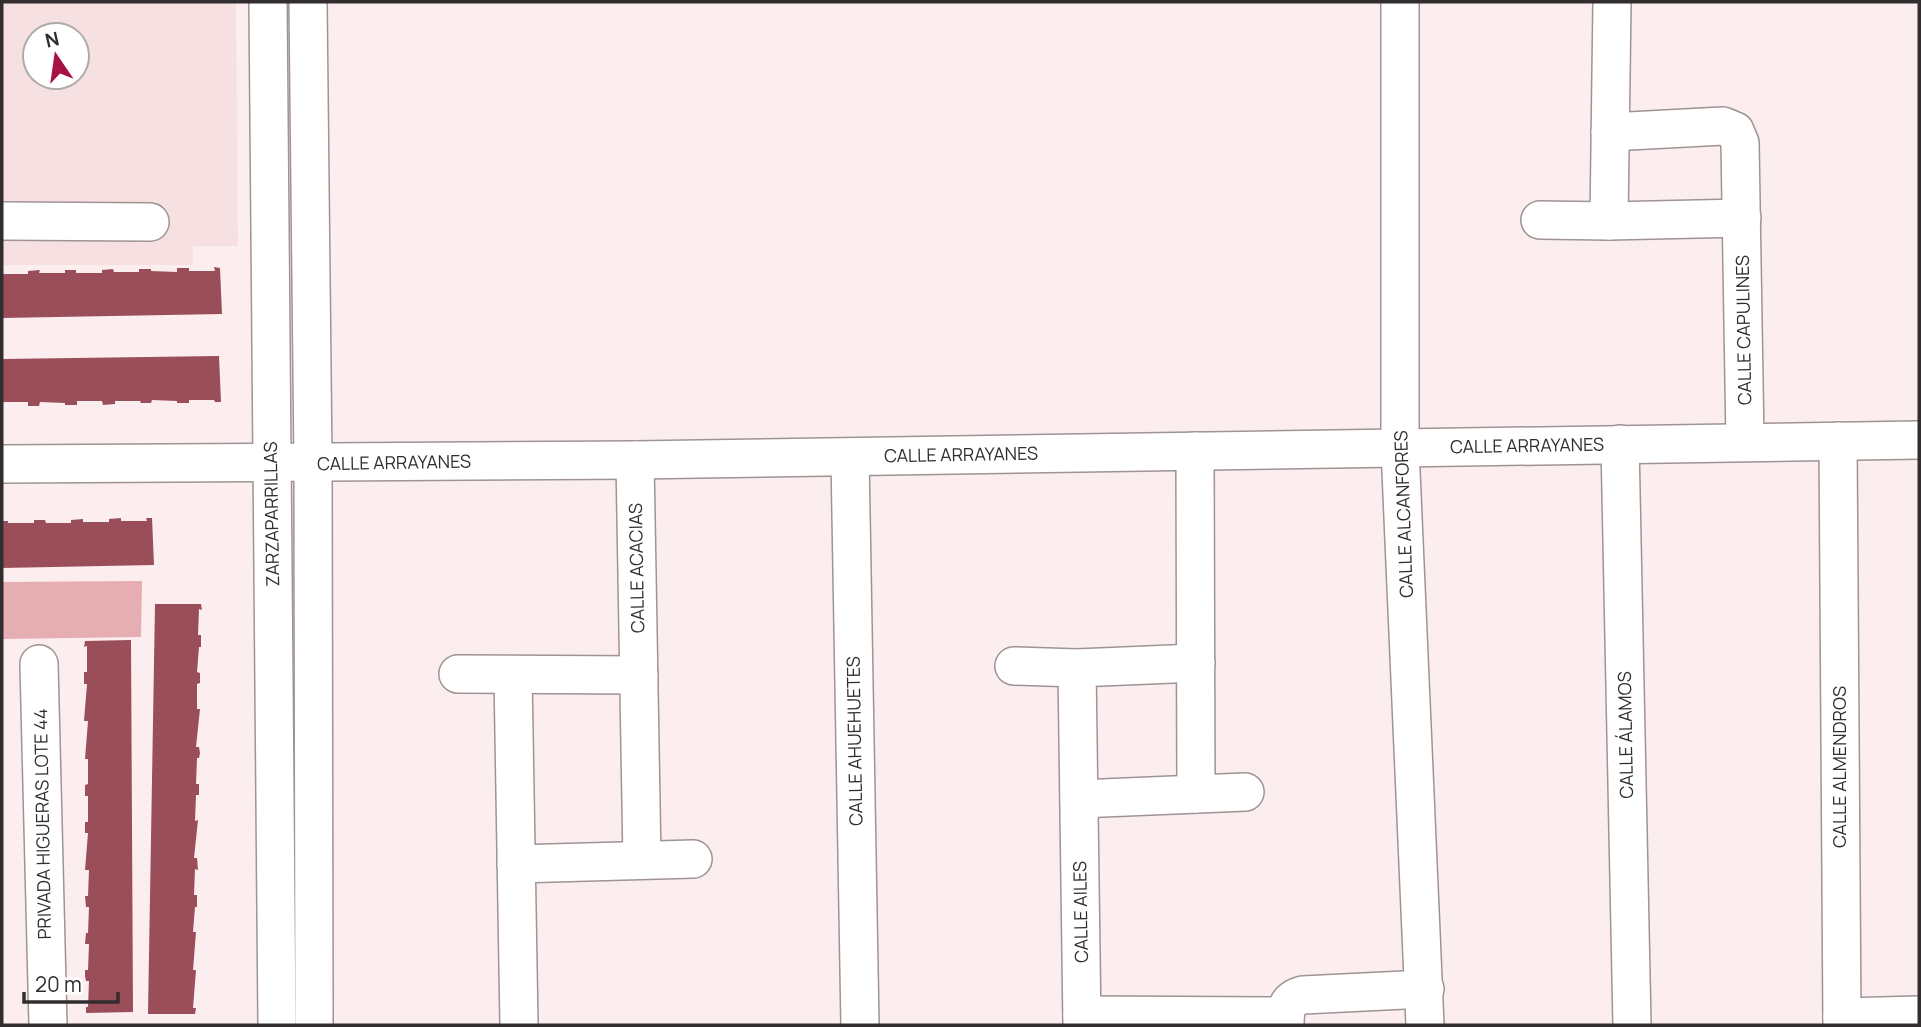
<svg xmlns="http://www.w3.org/2000/svg" width="1921" height="1027" font-family="Manrope,sans-serif">
	<style>
		.built { fill: #f6e0e2; fill-rule: evenodd }
		.green { fill: #e6adb3 }
		.building { fill: #9a4e5a }
		.lines { fill: none; stroke-linecap: round; stroke-linejoin: round }
		.minor-casing { stroke: #9f9394; stroke-width: 40 }
		.minor { stroke: #fff; stroke-width: 37 }
		.labels { text-anchor: middle; stroke-width: 7; stroke-linejoin: round; paint-order: stroke }
		.street-label { font-size: 18px; fill: #322d2e; stroke: #fff }
	</style>
	<rect width="100%" height="100%" fill="#fceeef"/>
	<path class="built" d="M2 2H236L238 246H193V265H2ZM35 35H77V77H35Z"/>
	<path class="green" d="M142 581 141 637 2 639V582Z"/>
	<g class="building">
		<path d="M214 267 220 268 222 314 2 318V274H28V271L40 270 39 273H65V270H76V273H102V270L113 269 114 272H139V269H151V271L177 272V268H189V271H215Z"/>
		<path d="M219 356 221 402H215L214 400H189V403H177V401L152 400 151 403H140L141 401H115V404L103 405 102 401H77V405H65V403L40 402 39 406H28V402H2V359Z"/>
		<path d="M121 518V521H147L146 518H152L154 565 2 568V521H8V523H34V520H45L46 523H71V520L83 519V522H109V519Z"/>
		<path d="M155 604H201L202 610 199 609 198 635H201V647H199L197 672 200 673V683L197 684V709H200L196 747H199L200 753 199 758H197L196 784H199V795H196L195 821 198 820 194 858H197L198 870 195 869 194 895H197V907H195L193 932H196L193 970H196L193 1008H196L195 1014H148Z"/>
		<path d="M131 640 133 1012 86 1013V1007H88L89 981H86L85 976V970H88L89 944H85L86 933H88L89 907H86L85 896H88L89 870H85L88 833H85V822H88V796H85V785L88 784V759H85L88 721H84L87 684H84V672H87V646L84 647 85 641Z"/>
	</g>
	<g class="lines">
		<defs>
			<g id="minor">
				<path d="M268 2 277 1025"/>
				<path d="M308 2 313 463 314 1025"/>
				<path d="M1400 2V448L1425 1025"/>
				<path d="M1610 132 1723 126 1735 131 1740 143 1745 442"/>
				<path d="M1540 220 1609 221 1742 218"/>
				<path d="M2 221 150 222"/>
				<path d="M1609 221 1612 2"/>
				<path d="M1838 441 1842 1025"/>
				<path d="M1620 444 1632 1025"/>
				<path d="M1195 451 1196 794"/>
				<path d="M850 457 860 1025"/>
				<path d="M635 460 642 860"/>
				<path d="M2 464 635 460 1919 440"/>
				<path d="M39 664 48 1025"/>
				<path d="M1014 666 1077 668 1196 663"/>
				<path d="M1077 668 1082 1025"/>
				<path d="M458 674 639 675"/>
				<path d="M513 675 519 1025"/>
				<path d="M1079 799 1245 792"/>
				<path d="M516 864 693 859"/>
				<path d="M1082 1015 1285 1016"/>
				<path d="M1842 1017 1919 1015"/>
				<path d="M1285 1025C1285 1009 1287 999 1303 995L1425 989"/>
			</g>
		</defs>
		<use href="#minor" class="minor-casing"/>
		<use href="#minor" class="minor"/>
	</g>
	<g class="labels">
		<g class="street-label">
			<text transform="translate(1744 330) rotate(-91)" y="6">CALLE CAPULINES</text>
			<text transform="translate(1527 446) rotate(-1)" y="6">CALLE ARRAYANES</text>
			<text transform="translate(961 455) rotate(-1)" y="6">CALLE ARRAYANES</text>
			<text transform="translate(394 463) rotate(-1)" y="6">CALLE ARRAYANES</text>
			<text transform="translate(272 514) rotate(-91)" y="6">ZARZAPARRILLAS</text>
			<text transform="translate(1404 514) rotate(-92)" y="6">CALLE ALCANFORES</text>
			<text transform="translate(637 568) rotate(-91)" y="6">CALLE ACACIAS</text>
			<text transform="translate(1626 735) rotate(-91)" y="6">CALLE ÁLAMOS</text>
			<text transform="translate(855 741) rotate(-91)" y="6">CALLE AHUEHUETES</text>
			<text transform="translate(1840 767) rotate(-90)" y="6">CALLE ALMENDROS</text>
			<text transform="translate(43 824) rotate(-91)" y="6">PRIVADA HIGUERAS LOTE 44</text>
			<text transform="translate(1081 912) rotate(-91)" y="6">CALLE AILES</text>
		</g>
	</g>
	<rect width="1921" height="1027" fill="none" stroke="#322d2e" stroke-width="7"/>
	<g transform="translate(56 56) rotate(347)"><circle r="33" fill="#ffffff" stroke="#adabab" stroke-width="2"/>
	<path d="M0-5L12 26L0 18L-12 26Z" fill="#a81242"/>
	<text y="-10" font-size="19" font-weight="bold" text-anchor="middle" fill="#322d2e">N</text>
	</g>
	<path d="M24 992v10h94v-10" fill="none" stroke="#322d2e" stroke-width="3.5"/>
	<text x="35" y="992" font-size="21" fill="#322d2e" stroke="#ffffff" stroke-width="5" paint-order="stroke">20 m</text>
</svg>
